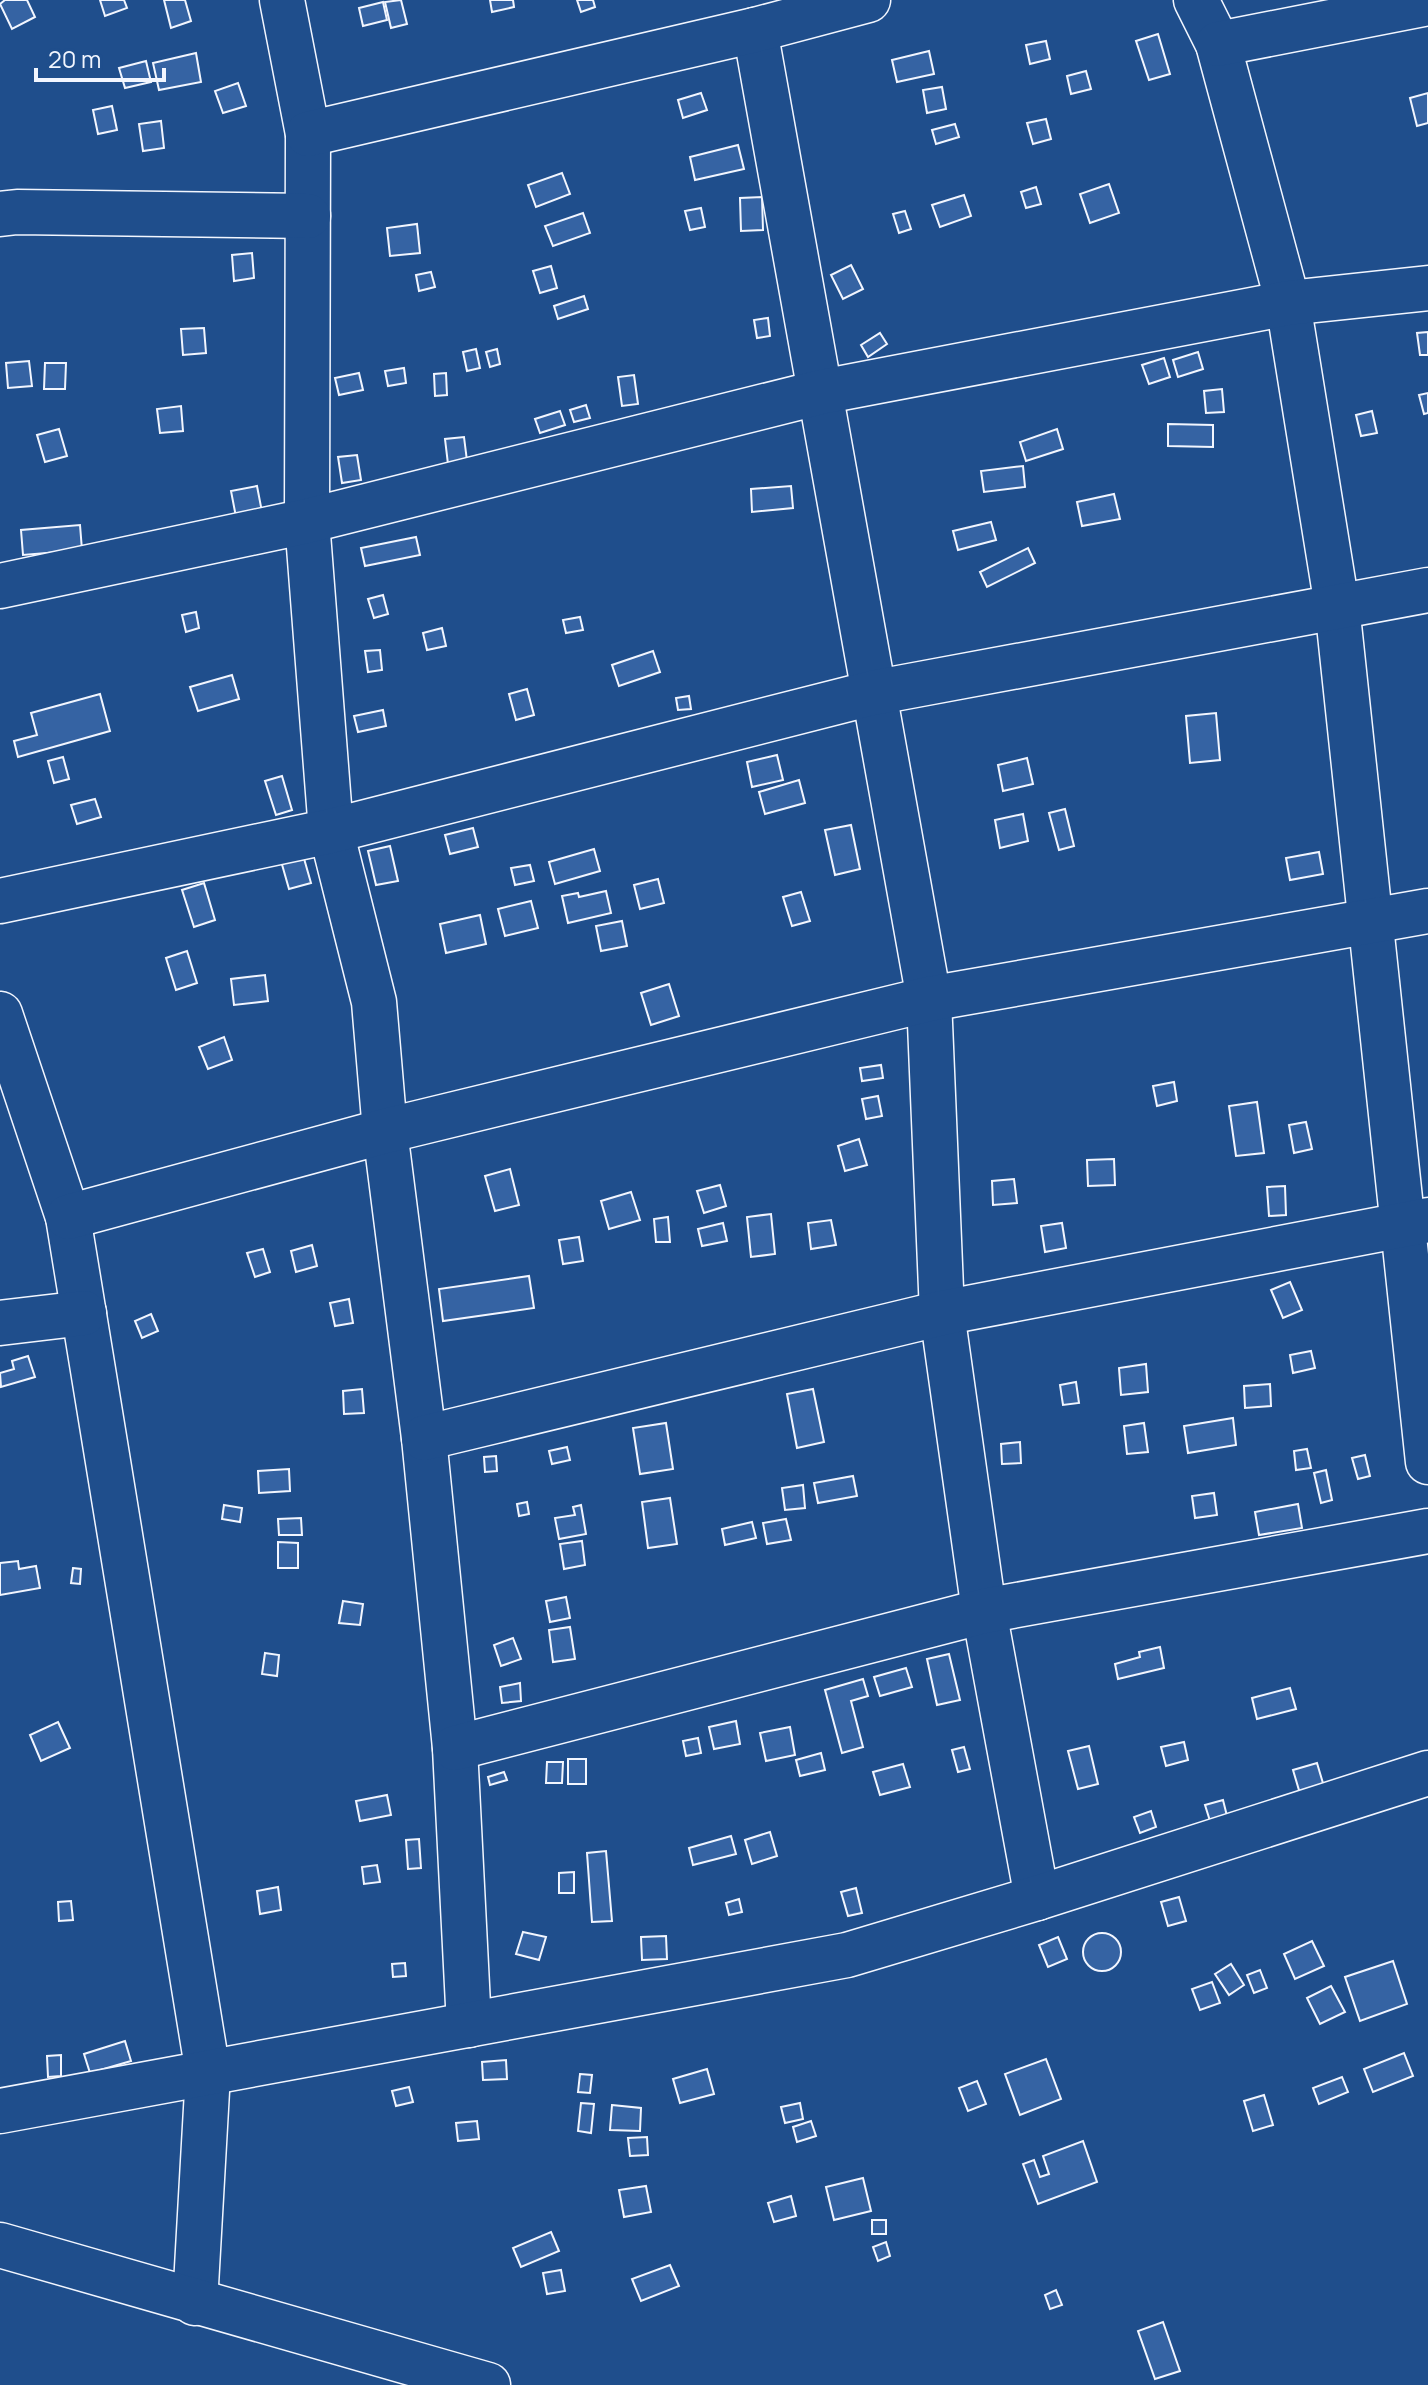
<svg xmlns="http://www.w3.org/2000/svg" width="1428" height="2385" font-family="Manrope,sans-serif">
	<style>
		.building { fill: #3563a3; stroke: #f2f6ff; stroke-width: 2 }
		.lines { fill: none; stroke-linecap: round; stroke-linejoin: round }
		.minor-casing { stroke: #f2f6ff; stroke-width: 47 }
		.minor { stroke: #1f4e8c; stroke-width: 44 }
	</style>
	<rect width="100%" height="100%" fill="#1f4e8c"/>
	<g class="building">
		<path d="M5 0H27L35 17 12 29 0 4Z"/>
		<path d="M100 0H124L127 8 105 16Z"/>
		<path d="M164 0H185L191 21 171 28Z"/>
		<path d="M401 0 407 24 391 28 385 2Z"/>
		<path d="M490 0H513L514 7 492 12Z"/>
		<path d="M577 0H593L595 7 581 12Z"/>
		<path d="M383 2 387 20 363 26 359 8Z"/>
		<path d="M1158 34 1170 74 1149 80 1136 41Z"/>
		<path d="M1046 41 1050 59 1030 64 1026 45Z"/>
		<path d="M929 51 934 74 897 82 892 60Z"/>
		<path d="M196 53 201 82 159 90 153 63Z"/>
		<path d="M146 61 151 82 125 88 119 68Z"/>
		<path d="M1086 71 1091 89 1071 94 1067 76Z"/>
		<path d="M238 83 246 106 223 113 215 91Z"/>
		<path d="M942 87 946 109 927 113 923 90Z"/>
		<path d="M701 93 707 110 683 118 678 100Z"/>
		<path d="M1428 93V123L1417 126 1410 98Z"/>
		<path d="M112 106 117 130 98 134 93 110Z"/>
		<path d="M1046 119 1051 139 1033 144 1027 123Z"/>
		<path d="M161 121 164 148 143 151 139 124Z"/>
		<path d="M955 124 959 137 936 144 932 130Z"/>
		<path d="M738 145 744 169 695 180 690 157Z"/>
		<path d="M562 173 570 194 536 207 528 185Z"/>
		<path d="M1109 184 1119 213 1090 223 1080 194Z"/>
		<path d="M1036 187 1041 204 1026 208 1021 192Z"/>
		<path d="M964 195 971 216 940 227 932 205Z"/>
		<path d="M762 197 763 230 741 231 740 198Z"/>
		<path d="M701 208 705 227 690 230 685 211Z"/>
		<path d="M905 211 911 229 899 233 893 214Z"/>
		<path d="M583 213 590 233 553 246 545 226Z"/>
		<path d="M417 224 420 253 390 256 387 228Z"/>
		<path d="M252 253 254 278 234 281 232 255Z"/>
		<path d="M851 265 863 289 843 299 831 275Z"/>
		<path d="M551 266 557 288 540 293 533 271Z"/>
		<path d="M431 272 435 287 419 291 416 275Z"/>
		<path d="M584 296 588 309 558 319 554 306Z"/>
		<path d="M768 318 770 336 757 338 754 320Z"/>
		<path d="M204 328 206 353 183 355 181 329Z"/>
		<path d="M1428 332V355H1420L1417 333Z"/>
		<path d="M880 333 887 344 868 357 861 345Z"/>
		<path d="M476 349 480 368 467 371 463 352Z"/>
		<path d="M497 349 500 364 490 367 486 352Z"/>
		<path d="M1198 352 1203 369 1178 377 1173 360Z"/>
		<path d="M1164 358 1170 377 1149 384 1142 365Z"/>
		<path d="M29 361 32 386 8 388 6 363Z"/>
		<path d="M45 363H66L65 389H44Z"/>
		<path d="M404 368 406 383 388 386 385 371Z"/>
		<path d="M359 373 363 390 339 395 335 378Z"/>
		<path d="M446 373 447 395 435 396 434 374Z"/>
		<path d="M634 375 638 404 622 406 618 377Z"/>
		<path d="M1222 389 1224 412 1206 413 1204 391Z"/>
		<path d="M1428 393V413L1424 414 1419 395Z"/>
		<path d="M586 405 590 418 574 422 570 410Z"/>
		<path d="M181 406 183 431 160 433 157 409Z"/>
		<path d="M560 411 565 425 540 433 535 419Z"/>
		<path d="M1372 411 1377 433 1361 436 1356 415Z"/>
		<path d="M1168 424 1213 425V447L1168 446Z"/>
		<path d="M59 429 67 456 45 462 37 435Z"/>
		<path d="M1057 429 1063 449 1026 461 1020 442Z"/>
		<path d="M464 437 467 461 448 464 445 439Z"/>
		<path d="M357 455 361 480 342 483 338 457Z"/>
		<path d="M1023 466 1025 487 984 492 981 471Z"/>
		<path d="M257 486 262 512 236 517 231 491Z"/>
		<path d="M791 486 793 508 752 512 751 489Z"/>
		<path d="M1114 494 1120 519 1082 526 1077 502Z"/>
		<path d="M991 522 996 540 958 550 953 531Z"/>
		<path d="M80 525 82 550 23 555 21 530Z"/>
		<path d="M416 537 420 555 365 566 361 548Z"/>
		<path d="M1028 548 1035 563 987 587 980 572Z"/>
		<path d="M383 595 388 614 374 618 368 599Z"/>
		<path d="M196 612 199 628 186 632 182 615Z"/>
		<path d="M580 617 583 630 566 633 563 620Z"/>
		<path d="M442 628 446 646 427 650 423 633Z"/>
		<path d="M380 650 382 670 368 672 365 651Z"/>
		<path d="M653 651 660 672 619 686 612 665Z"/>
		<path d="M232 675 239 699 198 711 190 687Z"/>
		<path d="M527 689 534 715 516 720 509 694Z"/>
		<path d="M100 694 110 731 18 757 14 741 37 735 31 713Z"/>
		<path d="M689 696 691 709 678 710 676 698Z"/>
		<path d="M383 710 386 726 358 732 354 716Z"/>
		<path d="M1216 713 1220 760 1190 763 1186 716Z"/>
		<path d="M777 755 783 780 752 787 747 762Z"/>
		<path d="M63 757 69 779 54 783 48 761Z"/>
		<path d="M1027 758 1033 784 1003 791 998 765Z"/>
		<path d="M282 776 292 810 276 815 265 781Z"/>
		<path d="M799 780 805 803 765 814 759 792Z"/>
		<path d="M95 799 101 817 77 824 71 805Z"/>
		<path d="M1065 809 1074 846 1059 850 1049 813Z"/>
		<path d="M1023 814 1028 841 1000 848 995 820Z"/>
		<path d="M851 825 860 869 835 875 825 830Z"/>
		<path d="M473 828 478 847 450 854 445 835Z"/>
		<path d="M390 846 398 881 376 885 368 851Z"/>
		<path d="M594 849 600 871 555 884 549 862Z"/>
		<path d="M1319 852 1323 874 1290 880 1286 858Z"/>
		<path d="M303 855 311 883 289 889 281 861Z"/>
		<path d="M530 865 534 881 515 885 511 868Z"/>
		<path d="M658 879 664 903 640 909 634 885Z"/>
		<path d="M204 883 215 920 194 927 182 890Z"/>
		<path d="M606 891 611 913 568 923 562 896 578 893 579 897Z"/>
		<path d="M801 892 810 921 792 926 783 897Z"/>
		<path d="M531 901 538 928 505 936 498 909Z"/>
		<path d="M480 915 486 944 446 953 440 924Z"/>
		<path d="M622 921 627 946 601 951 596 926Z"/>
		<path d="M187 951 197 983 176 990 166 958Z"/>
		<path d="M265 975 268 1001 234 1005 231 979Z"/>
		<path d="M669 984 679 1016 651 1025 641 993Z"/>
		<path d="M224 1037 232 1060 208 1069 199 1047Z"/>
		<path d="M881 1065 883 1078 862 1081 860 1068Z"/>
		<path d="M1174 1082 1177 1101 1157 1106 1153 1086Z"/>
		<path d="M878 1096 882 1116 866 1119 862 1099Z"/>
		<path d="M1257 1102 1264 1153 1236 1156 1229 1106Z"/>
		<path d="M1306 1122 1312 1149 1294 1153 1289 1125Z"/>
		<path d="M859 1139 867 1165 845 1171 838 1146Z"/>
		<path d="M1114 1159 1115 1185 1088 1186 1087 1160Z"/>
		<path d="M510 1169 519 1205 495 1211 485 1176Z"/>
		<path d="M1014 1179 1017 1203 993 1205 992 1181Z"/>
		<path d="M720 1185 726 1206 704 1213 697 1191Z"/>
		<path d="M1285 1186 1286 1215 1269 1216 1267 1187Z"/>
		<path d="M631 1192 640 1220 609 1229 601 1201Z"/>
		<path d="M771 1214 775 1254 751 1257 747 1217Z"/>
		<path d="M668 1217 670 1242H656L654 1219Z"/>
		<path d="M831 1220 836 1245 811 1249 808 1223Z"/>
		<path d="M723 1223 727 1241 702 1246 698 1229Z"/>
		<path d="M1062 1223 1066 1248 1045 1252 1041 1226Z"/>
		<path d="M579 1237 583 1261 563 1264 559 1240Z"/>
		<path d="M312 1245 317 1266 296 1272 291 1251Z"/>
		<path d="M263 1249 270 1272 255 1277 247 1253Z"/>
		<path d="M529 1276 534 1308 443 1321 439 1289Z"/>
		<path d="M1290 1282 1302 1310 1283 1318 1271 1290Z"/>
		<path d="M349 1299 353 1323 335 1326 330 1303Z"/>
		<path d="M151 1314 158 1331 142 1338 135 1321Z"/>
		<path d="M1311 1351 1315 1368 1293 1373 1290 1355Z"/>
		<path d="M28 1356 35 1377 1 1387 0 1373 14 1369 12 1361Z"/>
		<path d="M1146 1364 1148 1392 1121 1395 1119 1368Z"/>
		<path d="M1076 1382 1079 1403 1063 1405 1060 1385Z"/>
		<path d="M1270 1384 1271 1406 1245 1408 1244 1386Z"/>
		<path d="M362 1389 364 1413 344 1414 343 1391Z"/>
		<path d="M813 1389 824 1442 797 1448 787 1394Z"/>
		<path d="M1233 1418 1236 1445 1188 1453 1184 1426Z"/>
		<path d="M666 1423 673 1469 640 1474 633 1428Z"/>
		<path d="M1144 1423 1148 1452 1127 1454 1124 1426Z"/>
		<path d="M1020 1442 1021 1463 1002 1464 1001 1444Z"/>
		<path d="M567 1447 570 1460 552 1464 549 1451Z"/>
		<path d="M1307 1449 1311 1468 1296 1470 1294 1451Z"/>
		<path d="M1365 1455 1370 1476 1358 1479 1352 1458Z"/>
		<path d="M496 1456 497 1471 485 1472 484 1457Z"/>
		<path d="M289 1469 290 1491 259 1493 258 1471Z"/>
		<path d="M1326 1470 1332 1500 1321 1503 1314 1473Z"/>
		<path d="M853 1476 857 1496 818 1503 814 1483Z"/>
		<path d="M803 1485 805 1508 785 1510 782 1488Z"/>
		<path d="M1214 1493 1217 1515 1195 1518 1192 1496Z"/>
		<path d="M670 1498 677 1544 648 1548 642 1502Z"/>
		<path d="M527 1502 529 1514 519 1516 517 1504Z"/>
		<path d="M1298 1504 1302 1528 1259 1535 1255 1512Z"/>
		<path d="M224 1505 242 1508 240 1522 222 1519Z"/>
		<path d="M581 1505 586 1534 559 1539 555 1518 575 1515 573 1507Z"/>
		<path d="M301 1518 302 1535H279L278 1519Z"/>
		<path d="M786 1519 791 1540 767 1544 763 1523Z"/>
		<path d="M752 1522 756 1538 725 1545 722 1529Z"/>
		<path d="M582 1541 585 1565 564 1569 560 1544Z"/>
		<path d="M278 1542 298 1543V1568H278Z"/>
		<path d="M18 1561 19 1569 36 1566 40 1588 0 1595V1563Z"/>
		<path d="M73 1568 81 1569 80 1584 71 1583Z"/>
		<path d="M566 1597 570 1618 550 1622 546 1601Z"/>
		<path d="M343 1601 363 1604 360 1625 339 1623Z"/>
		<path d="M570 1627 575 1659 553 1662 549 1630Z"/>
		<path d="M513 1638 521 1659 501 1666 494 1645Z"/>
		<path d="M1160 1647 1164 1668 1118 1679 1115 1664 1140 1657 1139 1652Z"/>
		<path d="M265 1653 279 1655 277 1676 262 1674Z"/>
		<path d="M949 1654 960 1700 937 1705 927 1659Z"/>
		<path d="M906 1668 912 1687 880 1696 874 1677Z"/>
		<path d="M863 1679 868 1696 851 1701 863 1747 842 1753 825 1690Z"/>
		<path d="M520 1683 521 1701 502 1703 500 1687Z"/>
		<path d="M1290 1688 1296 1709 1257 1719 1252 1698Z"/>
		<path d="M736 1721 740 1744 714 1749 709 1727Z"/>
		<path d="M58 1722 70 1748 41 1761 30 1735Z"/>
		<path d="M790 1727 795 1755 766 1761 760 1733Z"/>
		<path d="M698 1738 701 1753 686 1756 683 1741Z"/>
		<path d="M1184 1742 1188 1760 1166 1766 1161 1747Z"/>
		<path d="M1089 1746 1098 1784 1078 1789 1068 1751Z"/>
		<path d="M964 1747 970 1769 958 1772 952 1750Z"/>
		<path d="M821 1753 825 1770 800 1776 796 1760Z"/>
		<rect x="568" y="1759" width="18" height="25"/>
		<path d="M547 1762H563L562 1783H546Z"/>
		<path d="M1317 1763 1325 1790 1301 1797 1293 1770Z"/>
		<path d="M903 1764 910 1787 880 1795 873 1772Z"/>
		<path d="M504 1772 507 1780 490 1785 488 1777Z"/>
		<path d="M387 1795 391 1815 360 1821 356 1801Z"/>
		<path d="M1223 1800 1227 1816 1210 1821 1205 1805Z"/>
		<path d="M1151 1811 1156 1827 1140 1833 1134 1817Z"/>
		<path d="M770 1832 777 1856 752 1864 745 1840Z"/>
		<path d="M731 1836 736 1854 693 1865 689 1848Z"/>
		<path d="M419 1839 421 1868 408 1869 406 1840Z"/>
		<path d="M606 1851 612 1921 592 1922 587 1853Z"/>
		<path d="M377 1865 380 1882 364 1884 362 1867Z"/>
		<path d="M574 1872V1893H559V1873Z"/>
		<path d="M278 1887 281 1910 260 1914 257 1891Z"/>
		<path d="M856 1888 862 1913 848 1916 841 1892Z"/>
		<path d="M1179 1897 1186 1921 1168 1926 1161 1902Z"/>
		<path d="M739 1899 742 1912 729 1915 726 1903Z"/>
		<path d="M71 1901 73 1920 59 1921 58 1902Z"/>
		<path d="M523 1932 546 1937 539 1960 516 1954Z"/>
		<circle cx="1102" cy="1952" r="19"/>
		<path d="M666 1936 667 1959 642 1960 641 1937Z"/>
		<path d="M1058 1937 1067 1959 1048 1967 1039 1945Z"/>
		<path d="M1312 1941 1324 1966 1295 1979 1284 1954Z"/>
		<path d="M1393 1961 1407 2004 1360 2021 1345 1977Z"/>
		<path d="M405 1963 406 1976 393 1977 392 1964Z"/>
		<path d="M1231 1964 1244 1985 1229 1995 1215 1974Z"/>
		<path d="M1260 1970 1267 1988 1254 1993 1247 1975Z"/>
		<path d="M1212 1982 1220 2003 1200 2010 1192 1989Z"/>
		<path d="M1331 1986 1345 2012 1320 2024 1307 1998Z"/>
		<path d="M125 2041 131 2061 90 2073 84 2054Z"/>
		<path d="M1404 2053 1413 2076 1373 2092 1364 2069Z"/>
		<path d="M61 2055V2076L48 2077 47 2056Z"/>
		<path d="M1046 2059 1061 2099 1020 2115 1005 2074Z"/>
		<path d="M506 2060 507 2079 483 2080 482 2062Z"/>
		<path d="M707 2069 714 2094 680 2103 673 2079Z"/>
		<path d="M580 2074 592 2075 590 2093 578 2092Z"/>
		<path d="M1342 2077 1348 2092 1319 2104 1313 2088Z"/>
		<path d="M977 2081 986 2104 968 2111 959 2088Z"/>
		<path d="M409 2087 413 2102 396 2106 392 2091Z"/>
		<path d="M1264 2095 1273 2125 1253 2131 1244 2101Z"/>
		<path d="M581 2103 594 2104 591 2133 578 2131Z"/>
		<path d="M800 2103 803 2119 785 2123 781 2107Z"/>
		<path d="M612 2105 641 2108 640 2131 610 2130Z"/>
		<path d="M477 2121 479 2139 458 2141 456 2123Z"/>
		<path d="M811 2121 816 2136 797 2142 793 2127Z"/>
		<path d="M647 2137 648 2155 630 2156 628 2138Z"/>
		<path d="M1083 2141 1097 2182 1038 2204 1023 2164 1034 2160 1040 2177 1049 2174 1043 2156Z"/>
		<path d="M863 2178 871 2211 834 2220 826 2187Z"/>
		<path d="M646 2186 651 2212 624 2217 619 2190Z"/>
		<path d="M791 2196 796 2216 774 2222 768 2203Z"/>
		<rect x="872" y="2220" width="14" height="14"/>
		<path d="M551 2232 559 2251 521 2267 513 2248Z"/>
		<path d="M886 2242 890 2256 878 2261 873 2247Z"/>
		<path d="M670 2265 679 2286 641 2301 632 2279Z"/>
		<path d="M561 2270 565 2291 547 2294 543 2273Z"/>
		<path d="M1056 2290 1062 2305 1050 2309 1045 2295Z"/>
		<path d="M1163 2322 1180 2371 1155 2379 1138 2331Z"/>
	</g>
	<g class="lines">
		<defs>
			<g id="minor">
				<path d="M282 0 308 134 307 521 331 831 374 1002 385 1131 424 1438 455 1748 469 2025"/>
				<path d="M1196 0 1218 44 1288 303 1337 606 1428 1462"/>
				<path d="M755 30 929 999 942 1313 984 1611 1037 1898"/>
				<path d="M1218 44 1428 3"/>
				<path d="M308 134 755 30 868 0"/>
				<path d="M0 214 17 212 308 216"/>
				<path d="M0 586 307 521 821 392 1288 303 1428 288"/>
				<path d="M0 901 331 831 872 693 1428 590"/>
				<path d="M0 1014 68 1217 208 2073 195 2303"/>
				<path d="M68 1217 385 1131 929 999 1428 911"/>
				<path d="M0 1323 84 1313"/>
				<path d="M424 1438 942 1313 1428 1220"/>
				<path d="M455 1748 984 1611 1428 1531"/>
				<path d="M0 2111 847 1955 1037 1898 1428 1773"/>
				<path d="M0 2245 488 2385"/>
			</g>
		</defs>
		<use href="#minor" class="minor-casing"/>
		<use href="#minor" class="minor"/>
	</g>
	<path d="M36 68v12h128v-12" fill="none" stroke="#f2f6ff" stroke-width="4"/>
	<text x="48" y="68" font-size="24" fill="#f2f6ff" stroke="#1f4e8c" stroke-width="6" paint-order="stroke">20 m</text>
</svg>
